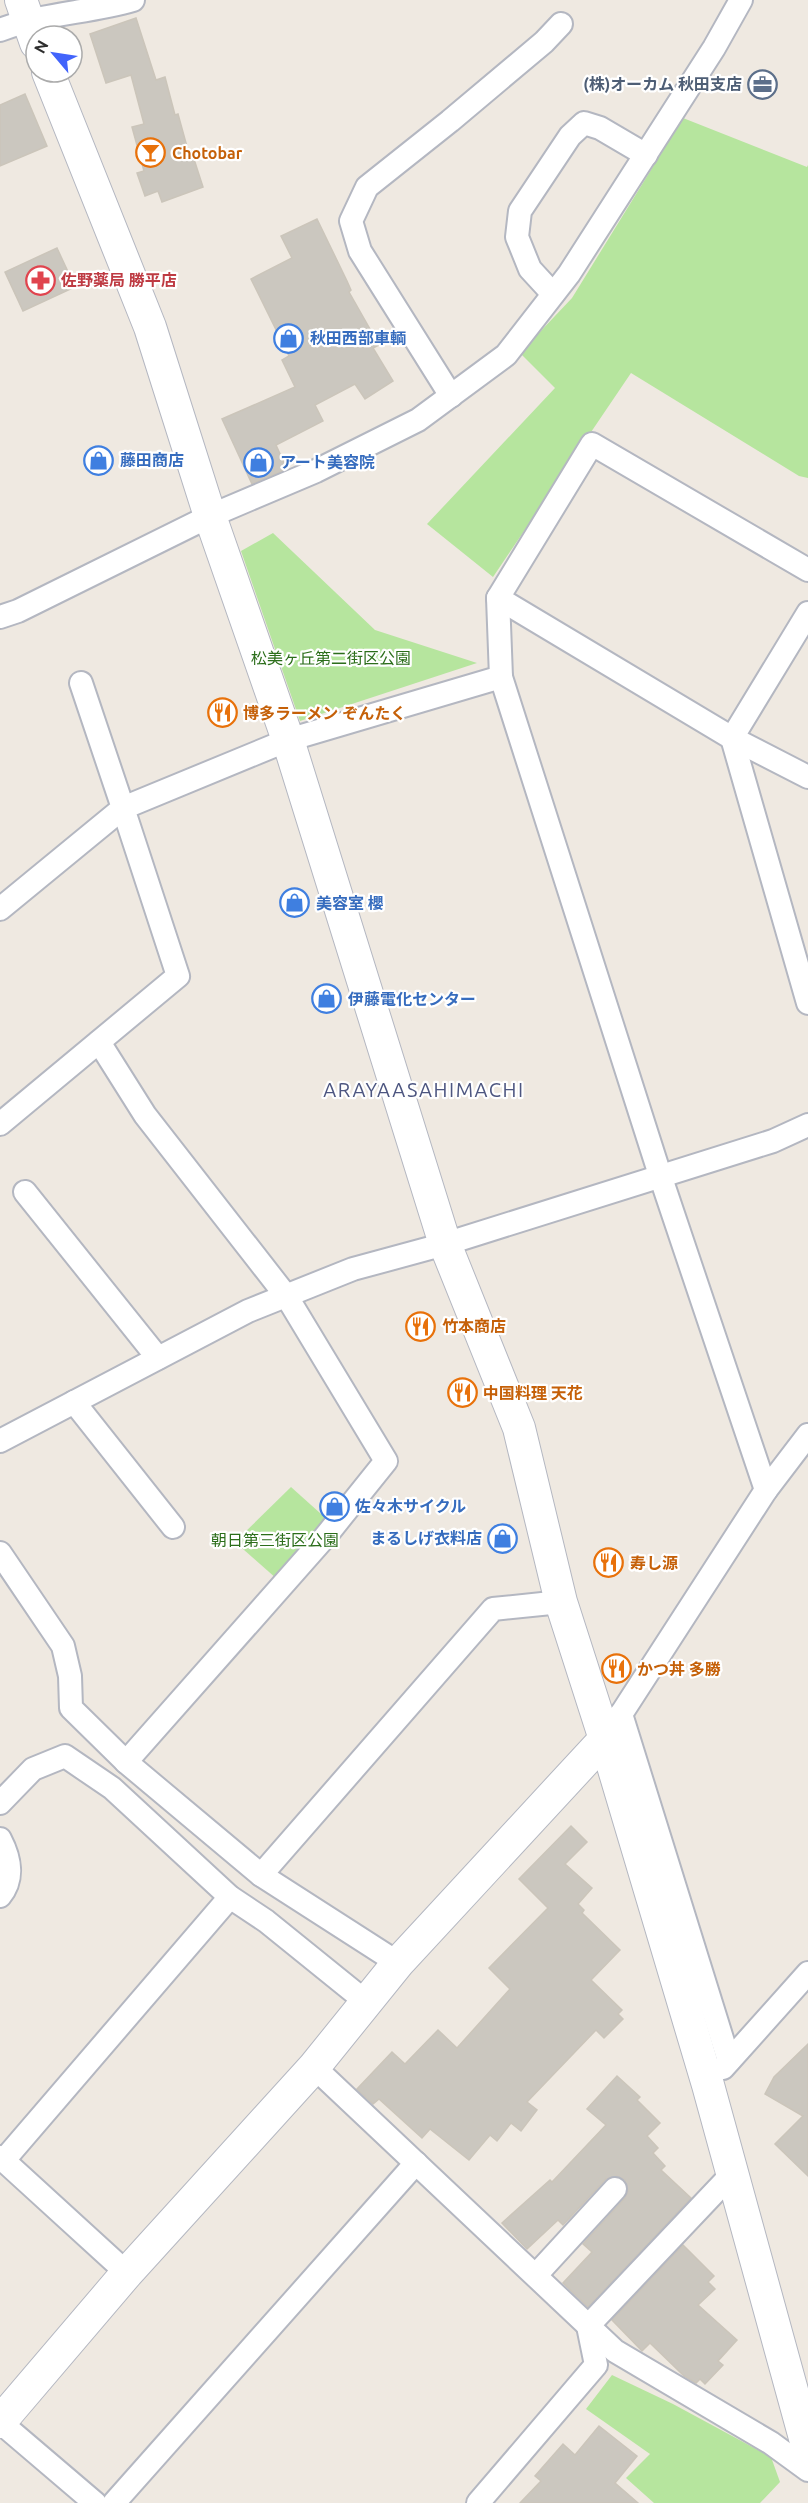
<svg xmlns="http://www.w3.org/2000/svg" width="808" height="2503" font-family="Ubuntu,'Noto Sans JP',sans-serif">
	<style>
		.green { fill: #b6e59e }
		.building { fill: #cbc7bf; stroke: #cbc5ba; stroke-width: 1.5 }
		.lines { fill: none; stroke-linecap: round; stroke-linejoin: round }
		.street-casing { stroke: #b4b7c1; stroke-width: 26 }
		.secondary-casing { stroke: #b4b7c1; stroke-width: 34 }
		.street { stroke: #fff; stroke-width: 22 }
		.secondary { stroke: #fff; stroke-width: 32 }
		.labels { text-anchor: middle; stroke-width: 4.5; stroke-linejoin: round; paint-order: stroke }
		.service-label { font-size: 16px; font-weight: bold; fill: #4e5e75; stroke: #fff; text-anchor: end }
		.food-label { font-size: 16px; font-weight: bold; fill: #c56008; stroke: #fff; text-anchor: start }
		.health-label { font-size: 16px; font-weight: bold; fill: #be3a42; stroke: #fff; text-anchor: start }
		.shop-label { font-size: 16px; font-weight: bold; fill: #366cbe; stroke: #fff; text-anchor: start }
		.park-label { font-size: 16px; fill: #2c6e1b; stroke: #fff }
		.quarter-label { font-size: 20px; letter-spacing: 1.5px; fill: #4d5680; stroke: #fff }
	</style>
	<rect width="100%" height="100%" fill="#efe9e1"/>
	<g class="green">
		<path d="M683 118 807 167 808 165V478L799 476 631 373 493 577 427 524 555 388 520 353 572 298Z"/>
		<path d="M273 533 375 630 477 663 300 721 241 551Z"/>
		<path d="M291 1487 330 1522 277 1579 235 1542Z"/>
		<path d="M612 2375 673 2404 771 2457 780 2482 760 2503H654L626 2478 650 2454 586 2409Z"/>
	</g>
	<g class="building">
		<path d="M136 18 156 80 165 77 175 115 178 114 189 154 192 153 203 187 162 202 158 191 145 196 137 173 144 171 132 127 144 124 131 75 106 83 90 34Z"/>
		<path d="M25 94 47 146 0 166V105Z"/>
		<path d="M317 219 347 281 351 290 349 292 379 345 373 348 393 381 365 399 355 384 315 405 323 421 276 445 287 469 252 484 222 419 295 387 282 360 289 356 251 279 292 258 281 236Z"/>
		<path d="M57 248 75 287 23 311 5 272Z"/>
		<path d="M571 1826 587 1842 565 1864 592 1888 578 1904 584 1910 582 1913 620 1950 591 1980 622 2010 618 2014 623 2019 604 2038 596 2030 527 2102 537 2110 521 2131 511 2123 497 2141 490 2135 469 2160 430 2129 422 2138 379 2099 373 2104 357 2089 392 2052 405 2064 438 2030 457 2048 510 1989 489 1968 548 1908 519 1879Z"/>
		<path d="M808 2044V2176L775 2144 803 2116 765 2094 774 2077Z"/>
		<path d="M617 2076 640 2097 637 2100 660 2123 647 2136 658 2148 653 2153 665 2166 661 2170 691 2198 588 2307 563 2283 592 2252 583 2244 625 2198 628 2191 625 2180 617 2176 606 2179 563 2225 558 2220 527 2249 502 2223 550 2180 552 2182 606 2125 587 2109Z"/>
		<path d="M683 2245 714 2276 708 2282 715 2289 698 2305 737 2340 718 2361 723 2365 705 2384 700 2379 696 2383 684 2376 650 2343 642 2351 612 2320Z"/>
		<path d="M599 2426 637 2456 615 2483 638 2503H520L541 2481 535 2476 563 2444 575 2455Z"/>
	</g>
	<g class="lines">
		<defs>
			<g id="street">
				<path d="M0 30C43 13 89 13 133 0"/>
				<path d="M553 294 530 269 517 237 520 211 570 136 584 123 600 128 646 155"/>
				<path d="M451 396 360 251 351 221 367 187 450 121 544 42 561 24"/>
				<path d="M498 598 732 738 808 777"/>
				<path d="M808 613 732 738 808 1003"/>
				<path d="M0 617 18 611 210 516 316 471 418 420 506 355 569 274 714 48 741 0"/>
				<path d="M501 677 660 1175 766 1490"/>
				<path d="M0 909 123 808 81 683"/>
				<path d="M99 1042 145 1115 287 1297 386 1461 325 1537 126 1762"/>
				<path d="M0 1124 178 976 123 808 288 740 501 677 498 598 592 444 808 570"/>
				<path d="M25 1192 158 1358"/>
				<path d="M74 1402 173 1527"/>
				<path d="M0 1441 248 1311 353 1269 445 1244 773 1141 808 1125"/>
				<path d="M0 1553 63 1646 70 1676 71 1708 126 1762 261 1875 398 1963"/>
				<path d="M621 1714 729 2061"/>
				<path d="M605 1739 766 1490 808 1435"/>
				<path d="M0 1803 33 1769 65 1756 112 1788 230 1897 266 1921 365 2001"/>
				<path d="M0 1839C10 1858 14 1879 0 1896"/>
				<path d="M261 1875 493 1609 561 1602"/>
				<path d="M314 2067 615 2351 771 2443 808 2470"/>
				<path d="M723 2068 808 1973"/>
				<path d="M0 2157 127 2273"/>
				<path d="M4 2160 230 1897"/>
				<path d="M536 2275 615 2189"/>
				<path d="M0 2422 95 2503"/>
				<path d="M114 2503 416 2163"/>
				<path d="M478 2503 596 2365 588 2326 731 2175"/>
			</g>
			<g id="secondary">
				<path d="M21 0 36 43"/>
				<path d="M48 72 150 327 210 516 288 740 445 1244 519 1428 561 1602 605 1739 708 2085 808 2449"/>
				<path d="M0 2422 127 2273 314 2067 398 1963 605 1739"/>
			</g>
		</defs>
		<use href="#street" class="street-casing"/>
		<use href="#secondary" class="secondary-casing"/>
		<use href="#street" class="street"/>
		<use href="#secondary" class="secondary"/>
	</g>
	<defs>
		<symbol id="office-ring" viewBox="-11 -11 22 22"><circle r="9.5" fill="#fff" stroke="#5c6f8a" stroke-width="1.5"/><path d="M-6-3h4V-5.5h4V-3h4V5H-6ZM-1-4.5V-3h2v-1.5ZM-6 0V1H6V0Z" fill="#5c6f8a"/></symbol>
		<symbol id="bar-ring" viewBox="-11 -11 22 22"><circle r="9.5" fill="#fff" stroke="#e8710a" stroke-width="1.5"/><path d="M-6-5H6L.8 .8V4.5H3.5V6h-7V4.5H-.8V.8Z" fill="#e8710a"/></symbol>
		<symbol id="pharmacy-ring" viewBox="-11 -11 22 22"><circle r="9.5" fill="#fff" stroke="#e0444e" stroke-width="1.5"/><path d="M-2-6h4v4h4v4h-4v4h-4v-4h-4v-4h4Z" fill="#e0444e"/></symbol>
		<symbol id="shop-ring" viewBox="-11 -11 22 22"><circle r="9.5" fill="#fff" stroke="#3f7fe0" stroke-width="1.5"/><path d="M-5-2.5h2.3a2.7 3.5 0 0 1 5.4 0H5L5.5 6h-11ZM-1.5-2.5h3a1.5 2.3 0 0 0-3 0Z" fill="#3f7fe0"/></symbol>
		<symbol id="restaurant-ring" viewBox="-11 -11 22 22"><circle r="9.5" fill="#fff" stroke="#e8710a" stroke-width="1.5"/><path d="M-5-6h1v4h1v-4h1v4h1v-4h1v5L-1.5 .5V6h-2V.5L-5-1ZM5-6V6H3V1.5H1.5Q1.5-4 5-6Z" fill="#e8710a"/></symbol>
	</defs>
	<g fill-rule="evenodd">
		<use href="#office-ring" x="746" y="68" width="33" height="33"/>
		<use href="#bar-ring" x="134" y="136" width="33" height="33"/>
		<use href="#pharmacy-ring" x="24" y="264" width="33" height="33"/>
		<use href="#shop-ring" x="272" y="322" width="33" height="33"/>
		<use href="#shop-ring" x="82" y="444" width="33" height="33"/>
		<use href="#shop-ring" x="242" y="446" width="33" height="33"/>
		<use href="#restaurant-ring" x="206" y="696" width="33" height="33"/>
		<use href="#shop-ring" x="278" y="886" width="33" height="33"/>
		<use href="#shop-ring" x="310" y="982" width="33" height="33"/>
		<use href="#restaurant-ring" x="404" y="1310" width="33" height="33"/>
		<use href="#restaurant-ring" x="446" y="1376" width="33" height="33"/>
		<use href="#shop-ring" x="318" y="1490" width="33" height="33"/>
		<use href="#shop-ring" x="486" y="1522" width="33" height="33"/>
		<use href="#restaurant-ring" x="592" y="1546" width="33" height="33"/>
		<use href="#restaurant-ring" x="600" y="1652" width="33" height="33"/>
	</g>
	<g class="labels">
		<g class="service-label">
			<text x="742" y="90">(株)オーカム 秋田支店</text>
		</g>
		<g class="food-label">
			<text x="172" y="159">Chotobar</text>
			<text x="243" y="719">博多ラーメン ぞんたく</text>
			<text x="442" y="1332">竹本商店</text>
			<text x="483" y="1399">中国料理 天花</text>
			<text x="630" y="1569">寿し源</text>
			<text x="637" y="1675">かつ丼 多勝</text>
		</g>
		<g class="health-label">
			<text x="61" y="286">佐野薬局 勝平店</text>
		</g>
		<g class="shop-label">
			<text x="310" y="344">秋田西部車輌</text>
			<text x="120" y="466">藤田商店</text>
			<text x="280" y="468">アート美容院</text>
			<text x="316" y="909">美容室 櫻</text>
			<text x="348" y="1005">伊藤電化センター</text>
			<text x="355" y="1512">佐々木サイクル</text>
			<text x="482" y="1544" text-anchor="end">まるしげ衣料店</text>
		</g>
		<g class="park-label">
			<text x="331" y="664">松美ヶ丘第二街区公園</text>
			<text x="275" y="1546">朝日第三街区公園</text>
		</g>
		<g class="quarter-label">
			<text x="424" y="1097">ARAYAASAHIMACHI</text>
		</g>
	</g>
	<g transform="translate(54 54) rotate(299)"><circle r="28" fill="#ffffff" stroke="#ababab" stroke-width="1.5"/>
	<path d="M0-4.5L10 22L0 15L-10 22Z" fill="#4264fb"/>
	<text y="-9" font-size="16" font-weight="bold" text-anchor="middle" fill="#2e2e2e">N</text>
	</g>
</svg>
